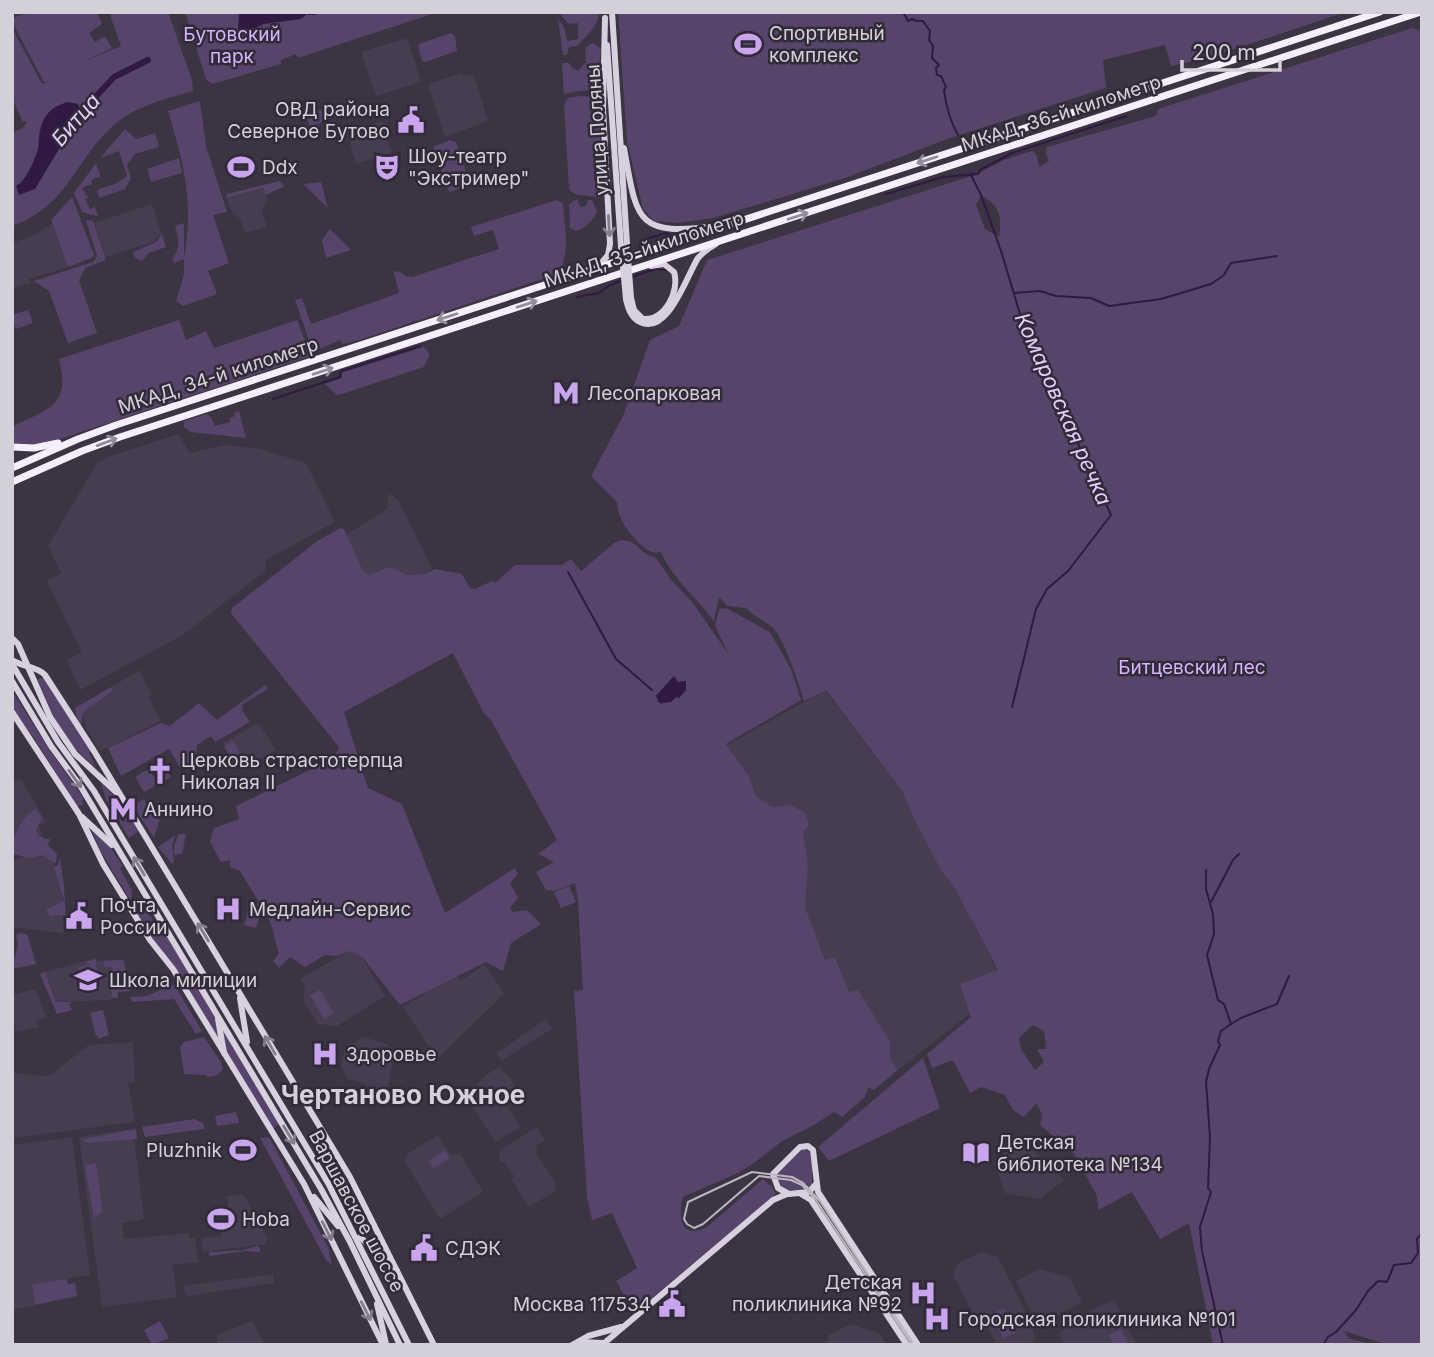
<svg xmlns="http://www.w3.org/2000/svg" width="1434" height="1357" font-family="Inter,sans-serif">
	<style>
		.built { fill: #463d50 }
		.green { fill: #57446a; fill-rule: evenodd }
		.water { fill: #301a44 }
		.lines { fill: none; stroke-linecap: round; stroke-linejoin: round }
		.stream { stroke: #301a44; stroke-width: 2 }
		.river { stroke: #301a44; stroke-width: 6 }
		.major { stroke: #d7d0df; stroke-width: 6 }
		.highway { stroke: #f5effd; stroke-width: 7 }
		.tram { stroke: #bbb6c0; stroke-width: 2 }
		.major-bridge { stroke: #d7d0df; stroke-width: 6 }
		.oneway { stroke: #938c9a }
		.oneway2 { stroke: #847d8c }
		.labels { text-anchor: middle; stroke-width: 5; stroke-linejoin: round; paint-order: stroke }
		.poi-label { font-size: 19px; fill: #d4d0d9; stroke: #312a38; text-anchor: start }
		.park-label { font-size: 19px; fill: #d8b4fe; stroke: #312a38 }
		.street-label { font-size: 19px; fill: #d4d0d9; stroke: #312a38 }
		.water-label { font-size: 21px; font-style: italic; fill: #e4cefb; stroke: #312a38 }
		.district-label { font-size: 26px; font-weight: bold; fill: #d4d0d9; stroke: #312a38 }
	</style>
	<rect width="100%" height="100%" fill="#3b3442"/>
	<g class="built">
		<path d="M407 38 421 82 376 96 361 52Z"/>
		<path d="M461 73 462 76 471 74 475 78 488 121 445 137 428 84Z"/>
		<path d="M382 121 392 152 356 164 348 135 356 130Z"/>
		<path d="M264 188 267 199 262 212 267 227 245 233 240 219 230 209 227 198Z"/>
		<path d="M152 204 161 233 153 242 105 257 94 223Z"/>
		<path d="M52 224 68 267 29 279 30 283 12 288V243L32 236Z"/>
		<path d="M178 434 190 453 225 445 260 449 306 463 335 522 266 560 265 571 183 635 80 690 67 660 82 652 47 581 61 573 48 546 97 463 108 457Z"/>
		<path d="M388 494 394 496 400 503 432 569 424 574 408 575 397 571 369 575 363 572 346 535 387 509Z"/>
		<path d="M140 670 151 694 149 697 161 721 100 751 86 728 83 712 113 692 111 687Z"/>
		<path d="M825 690 902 791 912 815 940 869 955 889 998 971 961 984 971 1013 898 1070 890 1058V1041L858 990 849 992 835 958 825 960 805 907 807 864 803 832 791 805 773 807 756 796 749 776 727 745Z"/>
		<path d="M256 724 260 725 276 750 259 760H253L241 767 237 761 233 763 223 743Z"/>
		<path d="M21 779 46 822 39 826 46 845 12 856V783Z"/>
		<path d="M47 847 61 883 64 933 12 927V861Z"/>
		<path d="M350 951 362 958 385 996 337 1026 318 1024 303 1002 305 988 300 978Z"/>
		<path d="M96 958 97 961 124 959 130 989 110 991 111 1000 56 1002 45 972Z"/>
		<path d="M485 964 504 994 437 1059 403 1007 454 976H457L462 980Z"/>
		<path d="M35 989 47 1018 36 1020 38 1027 17 1032 12 1014V995Z"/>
		<path d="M546 1019 552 1029 501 1061 497 1053Z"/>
		<path d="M363 1037 388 1044 394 1053 388 1088 372 1097 364 1084 348 1079 341 1066 345 1048Z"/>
		<path d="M133 1042 135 1082 128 1083 135 1122 12 1138V1073L49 1076 89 1045Z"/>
		<path d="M499 1067 510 1077 518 1094 504 1102 521 1127 495 1142 466 1096 486 1075Z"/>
		<path d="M537 1127 545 1140 537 1145 536 1153 556 1184 555 1191 529 1207 511 1179 514 1176 504 1161 501 1163 499 1159 500 1150Z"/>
		<path d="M133 1129 144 1217 142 1220 122 1223 124 1239 189 1233 190 1238 195 1237 198 1262 173 1265 177 1297 102 1307 79 1137Z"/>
		<path d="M438 1135 450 1154 461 1155 483 1192 440 1219 404 1160 409 1153Z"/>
		<path d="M72 1137 90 1275 32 1284 35 1306 12 1310V1145Z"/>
		<path d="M1021 1139 1064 1180 1040 1199 1005 1193 994 1162Z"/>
		<path d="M243 1194 268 1238 265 1244 203 1252 201 1238 221 1236 220 1227 227 1225 230 1221 227 1196Z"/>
		<path d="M981 1252 998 1257 1033 1326 1035 1340 1024 1345H997L982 1317 971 1311 953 1275 957 1264Z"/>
		<path d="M1039 1269 1069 1277 1082 1302 1043 1323 1039 1314 1033 1317 1016 1281Z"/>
		<path d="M273 1274 274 1283 188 1296 184 1291V1286Z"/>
		<path d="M1114 1300 1137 1345H1065L1059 1334 1073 1318Z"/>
		<path d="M253 1321 265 1345H218L216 1335Z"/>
		<path d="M851 1324 881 1334 886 1345H826L829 1335Z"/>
	</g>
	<g class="green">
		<path d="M31 12H97L102 24 89 33 95 42 105 36 112 48 85 61 121 46 109 12H168L192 80 193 91C166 99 135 106 114 125 74 160 69 206 12 226V133L24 127 27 121 23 122 12 98V28L42 84 51 80 44 82 12 22V18Z"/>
		<path d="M185 12H438L298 58 296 54 281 60V64L212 84 206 79Z"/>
		<path d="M558 12H599C599 26 586 36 577 46L569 47 567 55H563L558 19 564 27 567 41 578 39V23L569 24Z"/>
		<path d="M618 12H1346L1204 59 1171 66 1165 45 1103 60 1106 88 950 138 845 178 713 218 678 223 654 221 643 209 627 141Z"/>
		<path d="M1412 28 1422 31V1345H1389L1344 1331 1348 1338 1369 1344 1213 1345 1189 1223 1160 1239 1132 1192 1098 1210 1097 1196 1075 1155 1040 1125 1042 1114 1036 1103 1024 1117 1013 1110 1005 1095 981 1087 970 1093 953 1060 932 1068 927 1054 971 1017 960 984 998 970 955 889 940 869 912 815 902 791 826 690 804 701C800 687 783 636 773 628 764 620 754 617 746 608L728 606 719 597 714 621C697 598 672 578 661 552L654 553C636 545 617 521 617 502L591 476 623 416 650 340 679 326 707 260 975 175 1004 160 1032 151 1036 154 1039 167 1049 161 1046 154 1047 147 1156 116 1158 109ZM981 195C1000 206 1002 216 999 237L985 229 976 205ZM1033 1025 1044 1031 1046 1049H1037L1044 1062 1035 1070 1021 1049 1019 1038Z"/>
		<path d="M451 33 455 36 457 51 425 62 422 61 418 47 419 44Z"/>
		<path d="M593 43 601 49 597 83 599 94C587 87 576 92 564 94L562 63H569L571 67 578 71 586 62 585 48Z"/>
		<path d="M579 96 592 97 598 104 602 168 599 199C589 193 576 199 569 189L564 105 568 98Z"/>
		<path d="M200 101 206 146 227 212 213 215 229 263 208 271 217 294 183 306 176 301 184 274V259L174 263 172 259C180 248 180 243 175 226L184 223V258C194 200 184 165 168 111Z"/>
		<path d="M324 109 328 120 310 127 306 116Z"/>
		<path d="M125 129 136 139 155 133 159 147 135 154 127 165 131 178 125 189 99 198 97 190 117 183 127 176 119 151 100 158Z"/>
		<path d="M450 140 456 142 470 184 451 192 448 190 433 147Z"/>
		<path d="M179 158 182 173 151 182 147 169Z"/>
		<path d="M96 163 101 177 94 178 91 181 92 184 82 188 89 198 85 199 90 209 95 207 98 216H96L82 212 74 193Z"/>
		<path d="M280 181 285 186 266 195 263 188 227 198 226 194Z"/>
		<path d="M321 182 328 208 303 184Z"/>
		<path d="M72 197 94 255 91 258 68 267 51 220Z"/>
		<path d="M577 199 581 207 586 206 588 200H592L597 211C595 219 584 229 576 231L570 228 569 204Z"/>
		<path d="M557 200 563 204C564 226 573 261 554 275L359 340 343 344 340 340 313 352 295 300 302 298 311 324 399 293 394 272 398 271 406 276 412 277 499 249 493 230 474 236 471 227Z"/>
		<path d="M86 220 93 221 106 260 85 268 79 280 97 333 68 343 49 291 34 281 93 262 97 256Z"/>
		<path d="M330 229 351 250 326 258 322 240Z"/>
		<path d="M162 234 166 247 149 253 142 261 135 258 133 252 156 242Z"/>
		<path d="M28 310 33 323 16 329 12 315Z"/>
		<path d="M179 320 186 340 206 331 214 348 297 320 311 356 57 440 33 445H12V427C49 408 71 407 59 359Z"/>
		<path d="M424 347 430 354 424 367 342 394 337 395 325 384 342 378 341 373Z"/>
		<path d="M239 411 246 438 190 432 184 427V421L207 414 211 417 215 426 230 422V418L235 416 234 413Z"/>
		<path d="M340 528 344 529 363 571 369 575 390 567 407 575 424 574 435 569 462 574 470 588 475 589 492 581 495 583 515 565H562L571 559 581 571 614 543 621 540 632 542 646 554 656 558 672 581 693 603 729 655 715 626 719 609 726 608 770 632 791 669 801 700 726 744 749 776 756 796 773 807 791 805 805 813 809 825 803 832 808 864 805 907 825 960 835 957 849 992 858 990 890 1041V1058L898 1070 874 1090 868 1087 865 1097 842 1117 834 1112 814 1125 782 1141 754 1163 738 1173 683 1197C677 1217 682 1242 708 1226L763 1179 772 1187 776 1194 636 1311 633 1312 631 1308 616 1281 637 1268 612 1213 592 1220 587 1197 574 991 583 990 578 901 575 883 554 891 546 890 536 872 554 862 538 854 557 840 491 720 483 712 453 653 344 712 368 788 402 804 445 913 515 868 518 874 510 883 518 898 510 908 512 912 527 910 541 924 511 943 503 971 486 962 400 1005 363 958 350 951 338 956 325 955 305 967 290 957 279 968 273 961 279 953C273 937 273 922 263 908L256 928 244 925 251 901 260 904 240 871 230 867V860L221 862 210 842 214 828 239 819 236 806 334 758 339 747 231 613 232 608 316 542ZM674 676 678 682 686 681V690L679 698 676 697 670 702 661 704 656 696Z"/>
		<path d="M41 678H45L93 750 89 752 96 768 75 749 53 716 37 679Z"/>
		<path d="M265 685 268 689 243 704 242 710 250 722 215 742 211 736 197 745 196 760 181 769 169 749 121 776 108 748 161 723 170 726 199 703 217 720Z"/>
		<path d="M111 687 113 691 83 712 81 726 77 719 75 708Z"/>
		<path d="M12 691 51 752 84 799 82 800 84 805 77 806 34 738 12 710Z"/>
		<path d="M233 741 241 755 249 760 241 765 238 759 233 761 224 746Z"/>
		<path d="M155 765 158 767 151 772 155 779 158 777 162 782 167 772 171 777 144 792 135 777Z"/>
		<path d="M101 783 120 801 139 831 129 838 106 800Z"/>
		<path d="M144 799 154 817 160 819 154 838 133 806Z"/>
		<path d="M36 809 42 818 36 830C38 837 42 839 50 839L48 845 57 854 56 864 43 855 30 858 12 854C12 836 20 818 36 809Z"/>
		<path d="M91 828 108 844 123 866 120 868 132 891 131 902 100 850Z"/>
		<path d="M179 834H186L182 854 174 855V845Z"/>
		<path d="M176 835 172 844 174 862 172 864 158 847Z"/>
		<path d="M60 857 64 886 66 923 64 915 50 916 46 910 64 900 54 867 58 865Z"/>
		<path d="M569 886 576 902 561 908 554 892Z"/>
		<path d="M136 905 148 913 161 933 164 932 215 1014 221 1046 133 907Z"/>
		<path d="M19 933 27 934 36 964 12 969 18 944 16 936Z"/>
		<path d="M96 959V966L101 974 95 975 93 971 79 972 78 967 91 964 84 962Z"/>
		<path d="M123 960 130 991 118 992V998H111L112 967H104V961Z"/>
		<path d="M45 972 56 1002H72L69 1005 72 1010 57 1014 40 974Z"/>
		<path d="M174 984 202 1031 196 1034 174 999 132 1002 130 997 147 996Z"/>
		<path d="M320 990 334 1013 324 1019 310 995Z"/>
		<path d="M103 1010 109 1035 97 1039 98 1035 96 1036 90 1013Z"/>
		<path d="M221 1024 279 1124 273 1129 227 1055Z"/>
		<path d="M204 1037 221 1062 223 1070 216 1076 207 1077 206 1075 184 1074 180 1047 184 1042Z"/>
		<path d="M923 1058 940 1108 829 1161 818 1147Z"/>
		<path d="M236 1112 239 1123 217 1126 215 1116Z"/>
		<path d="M194 1119 203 1123 205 1129 145 1137 142 1127Z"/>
		<path d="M136 1129 137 1139 85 1143 84 1139Z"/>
		<path d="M269 1137 328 1247 332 1265 326 1260 260 1138Z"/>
		<path d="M803 1149 809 1151 812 1155V1185L806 1191 788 1190 781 1186 776 1173Z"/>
		<path d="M445 1150 450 1158 433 1169 428 1161Z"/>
		<path d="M96 1163 103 1212 94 1218 85 1165Z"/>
		<path d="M258 1246 261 1250 259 1252 245 1251 210 1256 209 1252 243 1250Z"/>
		<path d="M67 1279 68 1284 75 1283 77 1296 35 1305 32 1284Z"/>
		<path d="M1004 1308 1016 1333 1003 1338 992 1314Z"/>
		<path d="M160 1321 169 1338 152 1345 144 1330Z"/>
		<path d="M1121 1329 1129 1345H1113L1109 1335Z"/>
	</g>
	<g class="water">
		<path d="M239 12H306V15L301 19 264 24 245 32 241 29H238Z"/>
		<path d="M68 102 78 104 81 111 82 125 59 149 35 189 19 195 16 186C27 180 34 161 38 149 39 146 38 141 39 138 41 118 49 107 68 102Z"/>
		<path d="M674 676 678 682 686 681V690L679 698 676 697 671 702 659 703 656 696Z"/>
	</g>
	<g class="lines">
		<g class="stream">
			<path d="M903 12 908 21 912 19 917 21H923L930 31 929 40 933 46 932 58 939 65 936 68 937 75 941 76 946 87 944 90C946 106 950 121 958 135"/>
			<path d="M970 173 981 195 1002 254 1023 324 1111 515 1068 571 1047 589 1036 609 1012 707"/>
			<path d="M886 194 943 177 978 174 980 170 1012 153 1126 116"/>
			<path d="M639 246 647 239 665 233 671 236 680 233"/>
			<path d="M631 277 656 269 666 270"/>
			<path d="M1014 293 1040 291 1056 296 1091 298 1109 306 1161 299 1211 284 1224 275 1231 263 1277 256"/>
			<path d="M577 297 599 293 608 286 622 280"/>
			<path d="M273 399 340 377 341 371 420 346"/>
			<path d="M568 572 616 659 652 690"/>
			<path d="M1206 870V889L1213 914 1214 934 1207 955 1218 1000 1224 1004 1231 1024 1221 1031 1218 1041 1220 1045 1209 1069 1206 1082 1210 1137 1208 1188 1211 1192 1200 1227 1202 1251 1223 1345"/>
			<path d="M1211 902 1233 860 1239 854"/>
			<path d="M1231 1024 1241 1018 1277 1004 1289 976"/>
			<path d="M1317 1345 1323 1344"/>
			<path d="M1323 1345 1328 1337 1336 1332 1356 1310 1368 1291 1378 1281 1387 1282 1394 1265 1411 1263 1418 1253 1417 1239 1422 1233"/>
		</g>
		<g class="river">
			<path d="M309 12H314"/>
			<path d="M77 117 114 77 148 60"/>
		</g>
		<g class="major">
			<path d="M612 12 627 244"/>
			<path d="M607 45 621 246"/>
			<path d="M624 148C637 220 635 237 716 226"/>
			<path d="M599 266 608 255 610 244 603 109 605 18"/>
			<path d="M631 298 634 310 643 319C665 321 680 291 674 272L664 264 651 266"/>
			<path d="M626 299C628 308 631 318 640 322 668 336 687 275 698 258 703 252 709 248 716 244"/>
			<path d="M12 660C22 667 37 666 45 675L94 751 350 1177 397 1271"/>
			<path d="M12 664 58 742 94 791 328 1183 409 1345"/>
			<path d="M12 681 51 746 81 787 321 1189 349 1240 400 1345"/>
			<path d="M12 712 79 814 103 864 150 940 173 969 304 1184 383 1345"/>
			<path d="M50 717 75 754 116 792"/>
			<path d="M82 817 112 845"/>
			<path d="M240 998 247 1042"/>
			<path d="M218 1019 224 1053"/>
			<path d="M816 1184 809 1192 789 1194 778 1188 773 1174 800 1147 808 1146 813 1150 818 1192 918 1345"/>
			<path d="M801 1194 811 1200 907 1345"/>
			<path d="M314 1197 338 1226"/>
			<path d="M360 1237 393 1267"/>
			<path d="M396 1269 434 1345"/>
			<path d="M377 1304 386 1344"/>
			<path d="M581 1342 603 1343"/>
			<path d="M572 1345 588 1336 621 1327"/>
			<path d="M602 1345 773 1200 787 1194"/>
		</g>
		<g class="highway">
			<path d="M12 447 34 448 58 443"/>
			<path d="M12 468 78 439 116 425 1380 12"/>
			<path d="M12 482 82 451 120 437 1421 12"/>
		</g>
		<path class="tram" d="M912 1345 816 1200 802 1185 791 1180 759 1176 703 1224 694 1228 687 1224 684 1219 688 1202 752 1172 792 1177 803 1183 820 1201 914 1345"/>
		<g class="major-bridge">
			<path d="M627 244 631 298"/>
			<path d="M621 246 626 299"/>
			<path d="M12 638 18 644 50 717"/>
		</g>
	</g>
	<defs><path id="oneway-shaft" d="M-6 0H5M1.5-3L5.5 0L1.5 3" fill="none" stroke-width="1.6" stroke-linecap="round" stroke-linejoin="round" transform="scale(1.75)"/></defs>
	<g class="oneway">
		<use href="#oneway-shaft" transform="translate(927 160) rotate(162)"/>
		<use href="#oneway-shaft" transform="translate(798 216) rotate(-18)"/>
		<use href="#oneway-shaft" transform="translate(527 304) rotate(-18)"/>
		<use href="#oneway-shaft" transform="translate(447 317) rotate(162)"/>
		<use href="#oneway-shaft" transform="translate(323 371) rotate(-18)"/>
		<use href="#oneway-shaft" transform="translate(107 442) rotate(-20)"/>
	</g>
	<g class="oneway2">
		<use href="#oneway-shaft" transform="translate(609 226) rotate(87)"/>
		<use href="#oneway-shaft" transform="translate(75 779) rotate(54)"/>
		<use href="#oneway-shaft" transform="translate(139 866) rotate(-121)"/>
		<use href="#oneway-shaft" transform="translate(203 932) rotate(-121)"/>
		<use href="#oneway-shaft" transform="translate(270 1045) rotate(-120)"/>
		<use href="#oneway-shaft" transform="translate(289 1135) rotate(59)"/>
		<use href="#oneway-shaft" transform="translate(327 1231) rotate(63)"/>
		<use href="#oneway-shaft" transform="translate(366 1311) rotate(63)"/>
	</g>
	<defs>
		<symbol id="stadium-bare" viewBox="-9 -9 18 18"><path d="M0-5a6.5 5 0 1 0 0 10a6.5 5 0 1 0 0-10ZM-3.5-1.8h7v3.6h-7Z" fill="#c9a5ee" stroke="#312a38" stroke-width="2.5" paint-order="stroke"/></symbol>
		<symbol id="civic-bare" viewBox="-9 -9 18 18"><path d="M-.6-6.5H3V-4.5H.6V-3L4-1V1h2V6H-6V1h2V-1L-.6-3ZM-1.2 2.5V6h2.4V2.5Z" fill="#c9a5ee" stroke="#312a38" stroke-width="2.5" paint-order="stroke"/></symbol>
		<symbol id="theatre-bare" viewBox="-9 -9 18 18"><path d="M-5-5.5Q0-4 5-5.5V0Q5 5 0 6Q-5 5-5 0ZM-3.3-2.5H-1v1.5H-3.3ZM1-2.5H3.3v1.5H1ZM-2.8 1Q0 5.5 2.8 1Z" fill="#c9a5ee" stroke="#312a38" stroke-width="2.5" paint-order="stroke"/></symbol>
		<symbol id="metro-bare" viewBox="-9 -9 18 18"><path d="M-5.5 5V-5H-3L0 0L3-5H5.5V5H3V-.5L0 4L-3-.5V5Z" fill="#c9a5ee" stroke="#312a38" stroke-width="2.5" paint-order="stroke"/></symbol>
		<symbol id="church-bare" viewBox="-9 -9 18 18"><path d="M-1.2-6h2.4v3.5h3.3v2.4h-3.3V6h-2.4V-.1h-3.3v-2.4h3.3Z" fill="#c9a5ee" stroke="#312a38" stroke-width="2.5" paint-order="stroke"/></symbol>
		<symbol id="hospital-bare" viewBox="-9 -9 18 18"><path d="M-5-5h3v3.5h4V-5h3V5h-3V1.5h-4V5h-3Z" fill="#c9a5ee" stroke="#312a38" stroke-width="2.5" paint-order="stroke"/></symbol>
		<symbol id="university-bare" viewBox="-9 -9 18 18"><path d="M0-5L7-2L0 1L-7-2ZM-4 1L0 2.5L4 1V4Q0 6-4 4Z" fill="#c9a5ee" stroke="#312a38" stroke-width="2.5" paint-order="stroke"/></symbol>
		<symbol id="library-bare" viewBox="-9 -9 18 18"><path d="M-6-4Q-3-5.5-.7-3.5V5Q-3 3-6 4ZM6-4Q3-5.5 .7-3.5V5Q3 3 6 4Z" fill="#c9a5ee" stroke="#312a38" stroke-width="2.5" paint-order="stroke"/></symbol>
	</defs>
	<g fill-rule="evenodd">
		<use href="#stadium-bare" x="729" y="25" width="38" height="38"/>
		<use href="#civic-bare" x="392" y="101" width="38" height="38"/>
		<use href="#stadium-bare" x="222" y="148" width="38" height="38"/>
		<use href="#theatre-bare" x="368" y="148" width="38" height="38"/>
		<use href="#metro-bare" x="547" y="374" width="38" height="38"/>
		<use href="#church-bare" x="141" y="752" width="38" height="38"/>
		<use href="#metro-bare" x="104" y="790" width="38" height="38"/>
		<use href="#hospital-bare" x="209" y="890" width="38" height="38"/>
		<use href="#civic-bare" x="60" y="897" width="38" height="38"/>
		<use href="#university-bare" x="69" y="961" width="38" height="38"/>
		<use href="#hospital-bare" x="306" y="1035" width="38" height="38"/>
		<use href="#stadium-bare" x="224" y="1131" width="38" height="38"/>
		<use href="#library-bare" x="957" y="1134" width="38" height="38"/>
		<use href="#stadium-bare" x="202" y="1200" width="38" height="38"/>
		<use href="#civic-bare" x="405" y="1229" width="38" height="38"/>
		<use href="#hospital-bare" x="904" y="1274" width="38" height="38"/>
		<use href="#civic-bare" x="653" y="1285" width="38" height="38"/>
		<use href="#hospital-bare" x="918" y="1300" width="38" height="38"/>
	</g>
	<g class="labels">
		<g class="poi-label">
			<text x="769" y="40">Спортивный<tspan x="769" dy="22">комплекс</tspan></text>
			<text x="390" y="116" text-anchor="end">ОВД района<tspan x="390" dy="22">Северное Бутово</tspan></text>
			<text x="408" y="163">Шоу-театр<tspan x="408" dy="22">"Экстример"</tspan></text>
			<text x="262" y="174">Ddx</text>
			<text x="587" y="400">Лесопарковая</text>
			<text x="181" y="767">Церковь страстотерпца<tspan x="181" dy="22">Николая II</tspan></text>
			<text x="144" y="816">Аннино</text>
			<text x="100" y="912">Почта<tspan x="100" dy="22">России</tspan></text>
			<text x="249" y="916">Медлайн-Сервис</text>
			<text x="109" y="987">Школа милиции</text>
			<text x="346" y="1061">Здоровье</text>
			<text x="997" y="1149">Детская<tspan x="997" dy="22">библиотека №134</tspan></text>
			<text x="222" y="1157" text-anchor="end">Pluzhnik</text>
			<text x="242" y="1226">Hoba</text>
			<text x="445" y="1255">СДЭК</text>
			<text x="902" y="1289" text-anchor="end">Детская<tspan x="902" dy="22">поликлиника №92</tspan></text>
			<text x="651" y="1311" text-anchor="end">Москва 117534</text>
			<text x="958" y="1326">Городская поликлиника №101</text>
		</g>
		<g class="park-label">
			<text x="232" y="41">Бутовский<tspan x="232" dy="22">парк</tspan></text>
			<text x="1192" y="674">Битцевский лес</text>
		</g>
		<g class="street-label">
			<text transform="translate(1061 113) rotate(-18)" y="7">МКАД, 36-й километр</text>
			<text transform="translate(597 130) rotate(-94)" y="7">улица Поляны</text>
			<text transform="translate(644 249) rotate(-18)" y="7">МКАД, 35-й километр</text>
			<text transform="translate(218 375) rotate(-18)" y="7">МКАД, 34-й километр</text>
			<text transform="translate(357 1211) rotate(62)" y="7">Варшавское шоссе</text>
		</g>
		<g class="water-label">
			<text transform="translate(76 120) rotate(-49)" y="7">Битца</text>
			<text transform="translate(1063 409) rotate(66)" y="7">Комаровская речка</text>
		</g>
		<g class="district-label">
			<text x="403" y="1104">Чертаново Южное</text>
		</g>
	</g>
	<rect width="1434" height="1357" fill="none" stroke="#d4d0d9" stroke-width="28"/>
	<path d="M1182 60v10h98v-10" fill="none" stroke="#d4d0d9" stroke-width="3.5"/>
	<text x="1192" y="60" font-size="21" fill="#d4d0d9" stroke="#312a38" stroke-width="5" paint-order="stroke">200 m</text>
</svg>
